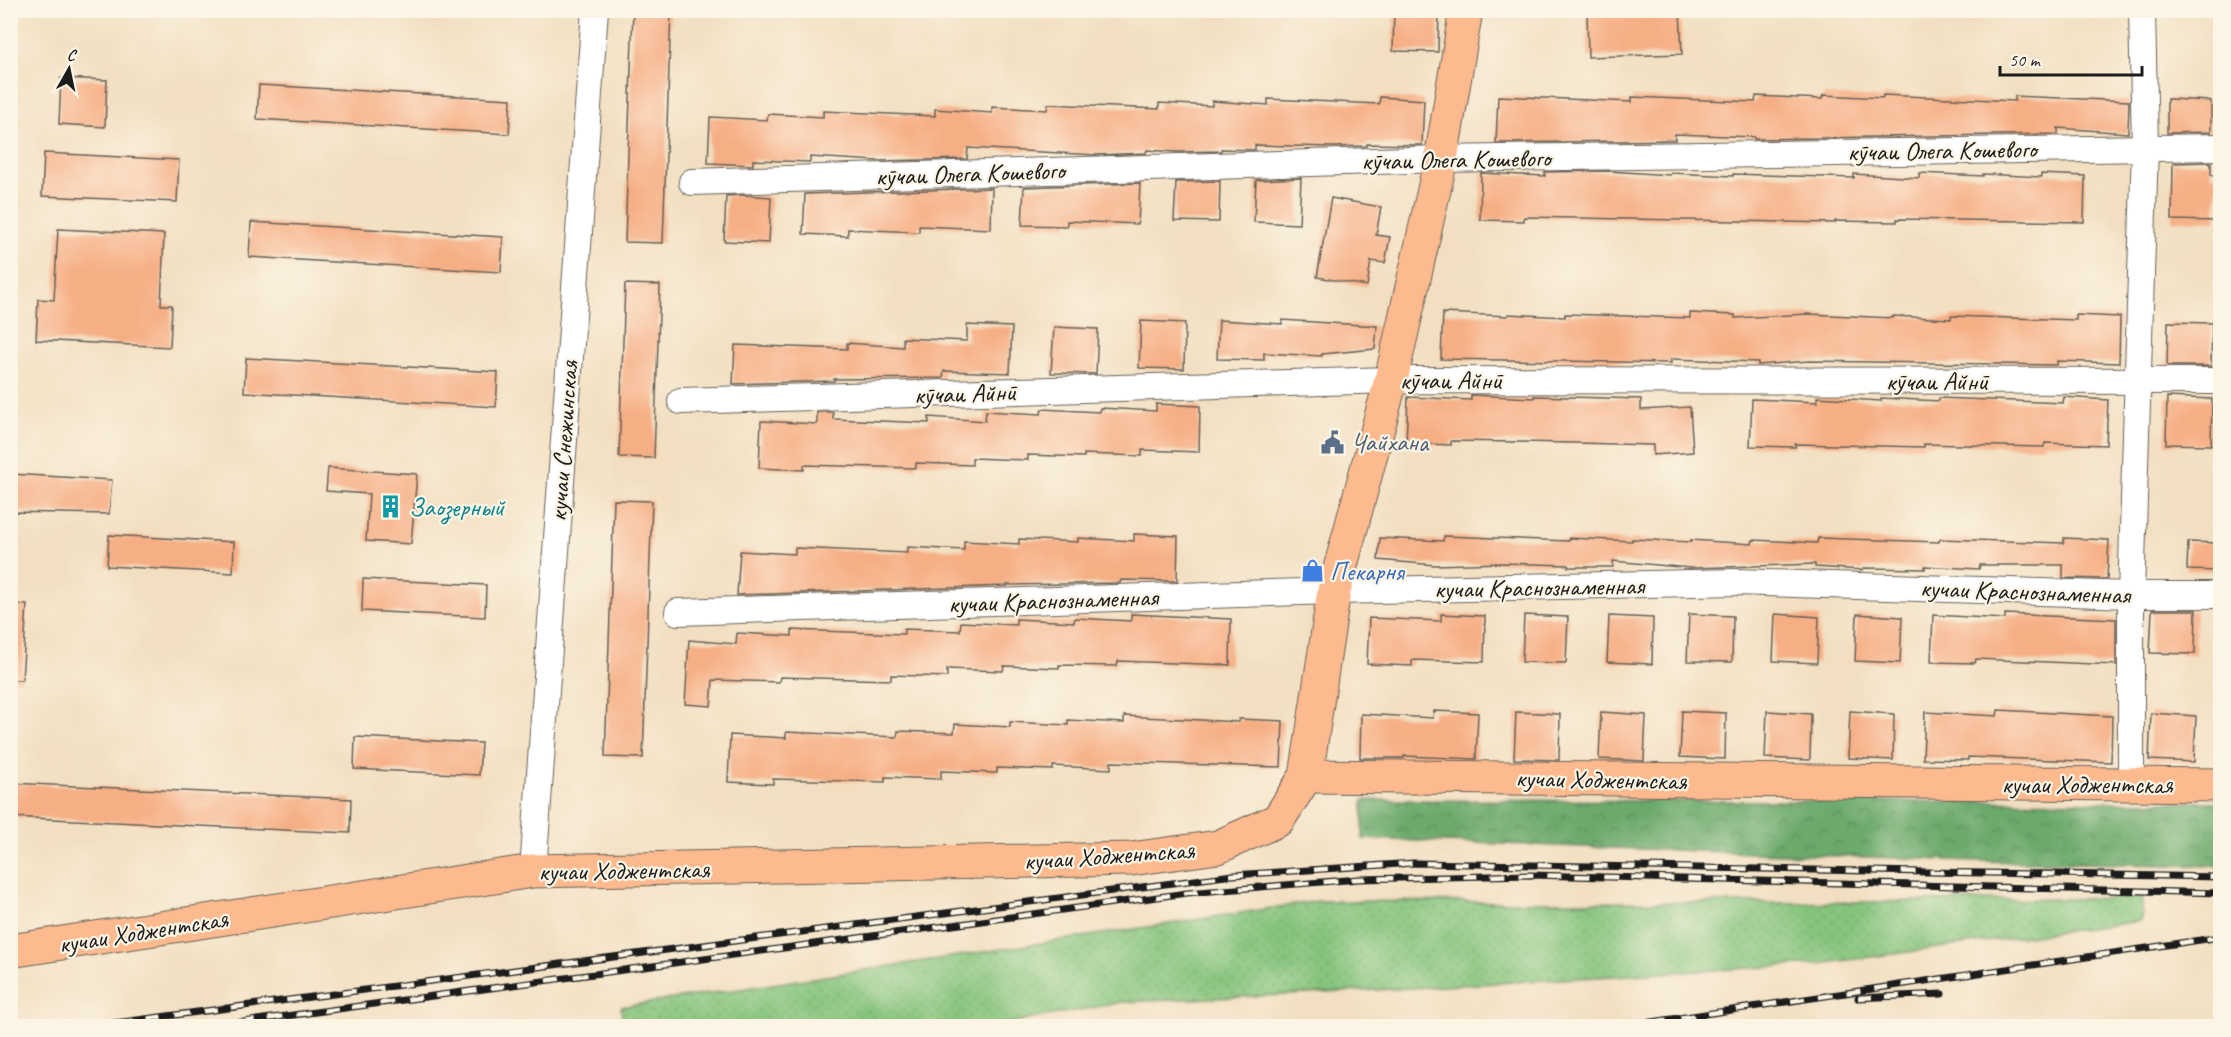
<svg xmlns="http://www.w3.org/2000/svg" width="2231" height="1037" font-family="Caveat,sans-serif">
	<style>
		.grass { fill: url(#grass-dots); stroke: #51704c; stroke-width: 1.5 }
		.forest { fill: url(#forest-crowns); stroke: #446344; stroke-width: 1.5 }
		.building { fill: #f6ae84 }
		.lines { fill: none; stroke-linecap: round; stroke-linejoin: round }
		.minor-casing { stroke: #676056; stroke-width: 28 }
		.major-casing { stroke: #676056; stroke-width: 35 }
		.minor { stroke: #fff; stroke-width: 26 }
		.major { stroke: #fcba8e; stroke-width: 33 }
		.rail-casing { stroke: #1c1c1c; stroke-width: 7 }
		.rail { stroke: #fcf5e5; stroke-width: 4.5; stroke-dasharray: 14; stroke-linecap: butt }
		.labels { text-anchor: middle; stroke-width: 4.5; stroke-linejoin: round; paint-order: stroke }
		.street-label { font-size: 26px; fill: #1c1c1c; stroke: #fcf5e5 }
		.service-label { font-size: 26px; fill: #4e5e75; stroke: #fcf5e5; text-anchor: start }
		.culture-label { font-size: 26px; fill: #0d838f; stroke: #fcf5e5; text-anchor: start }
		.shop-label { font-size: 26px; fill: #366cbe; stroke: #fcf5e5; text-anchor: start }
	</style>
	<defs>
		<pattern id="grass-dots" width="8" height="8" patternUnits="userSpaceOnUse" patternTransform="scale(1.5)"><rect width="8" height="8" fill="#86c57d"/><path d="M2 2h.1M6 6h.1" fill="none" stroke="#73a96b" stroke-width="1.8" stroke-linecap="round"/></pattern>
		<pattern id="forest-crowns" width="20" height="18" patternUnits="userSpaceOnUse" patternTransform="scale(1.5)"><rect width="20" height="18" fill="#6caa6c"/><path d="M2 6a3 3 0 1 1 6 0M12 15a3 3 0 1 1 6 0" fill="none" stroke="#588a58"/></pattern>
	</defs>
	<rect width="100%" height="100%" fill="#fcf5e5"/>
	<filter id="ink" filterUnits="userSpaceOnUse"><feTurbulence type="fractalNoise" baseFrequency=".0167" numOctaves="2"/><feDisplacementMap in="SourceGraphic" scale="12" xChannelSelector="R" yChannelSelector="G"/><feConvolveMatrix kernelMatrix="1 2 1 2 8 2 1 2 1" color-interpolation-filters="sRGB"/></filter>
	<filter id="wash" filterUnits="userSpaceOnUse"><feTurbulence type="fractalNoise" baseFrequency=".008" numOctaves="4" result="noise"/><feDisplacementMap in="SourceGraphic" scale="24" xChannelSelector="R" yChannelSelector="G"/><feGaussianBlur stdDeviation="1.35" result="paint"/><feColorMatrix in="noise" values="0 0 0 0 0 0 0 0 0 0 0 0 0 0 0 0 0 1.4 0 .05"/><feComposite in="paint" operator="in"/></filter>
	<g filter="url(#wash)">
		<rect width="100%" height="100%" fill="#f2dfc1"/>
		<path class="grass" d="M2143 898 2141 921 1818 964 1308 994 1123 1002 993 1026H623L621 1007 1318 901 1793 903Z"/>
		<path class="forest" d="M1363 800 2220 802V866L1976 861 1363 839Z"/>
		<g id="blocks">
			<g class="building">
				<path d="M633 10H671L663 243 625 242Z"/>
				<path d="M1394 10H1439L1438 52 1393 51Z"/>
				<path d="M1587 10H1680L1682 54 1588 57Z"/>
				<path d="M61 78 107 80 105 127 59 124Z"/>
				<path d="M259 85 511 99 509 134 257 119Z"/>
				<path d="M1823 95 1883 98V95L2015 101V96L2129 101 2128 133 2058 128V134L1754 139V137L1675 134V140L1496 143 1498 96 1632 102V97L1755 102 1756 96 1822 99Z"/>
				<path d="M1380 97 1424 100 1422 145 1367 144V146L1332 147 1255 145V150L1221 149V151L1177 152 1147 150 1146 153 1097 155 968 148 967 159 878 161 810 157V162L753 160V165L708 163 710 117 767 120 768 114 823 117V111L935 116V109L992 113V107L1047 110 1048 104 1159 109V103L1212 106V101L1268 105V99L1379 104Z"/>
				<path d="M2167 99 2211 101V132L2167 133Z"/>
				<path d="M44 153 179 160 177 202 42 196Z"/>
				<path d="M2211 162V175H2217L2216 221 2172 220 2173 163Z"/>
				<path d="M1608 171 1670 175 1671 173 1733 176V174L1854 178V174L1919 178V173L1983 176V174L2041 177V174L2085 176 2084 222 1897 219V222L1835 221V223L1524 217V221L1480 220 1481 173 1545 176V172Z"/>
				<path d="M1301 178 1299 224 1254 222 1256 180Z"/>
				<path d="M1220 181 1219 222 1174 221 1176 182Z"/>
				<path d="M1140 183 1138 224 1067 221V226L1022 225 1024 187Z"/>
				<path d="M992 188 991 229 919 226V232L848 229V236L803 234 805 194Z"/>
				<path d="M743 195 771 197 769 243 724 241 726 196Z"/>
				<path d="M1331 198 1381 207 1376 235 1390 237 1385 263 1371 261 1367 286 1317 277Z"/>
				<path d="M251 222 503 237 501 272 249 257Z"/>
				<path d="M58 229 164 234 161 305H172L170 347 36 340 38 299 54 300Z"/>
				<path d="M625 284 660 285 654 458 619 457Z"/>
				<path d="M1443 313 1508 316V314L1565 317V314L1690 318V313L1735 315V318L1808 314 1893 318V316L1951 319V316L2076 320V315L2120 317 2119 363 2057 361V365L1809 361 1758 365V362L1671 359V363L1441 359Z"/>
				<path d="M1219 320 1282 324V320L1377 326 1375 349 1322 354V356L1264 353V360L1217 359Z"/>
				<path d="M1141 321 1185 323 1184 369 1139 368Z"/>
				<path d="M2168 322 2212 323 2211 366H2167Z"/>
				<path d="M967 325 1012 327 1010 373 944 371 943 378 834 379V381L733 384 735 345 847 349V343L903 347V338L967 341Z"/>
				<path d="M1054 327 1098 329 1096 374 1051 373Z"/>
				<path d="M246 358 498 372 496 407 244 392Z"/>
				<path d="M1471 395 1534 398V396L1641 399V410L1690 407 1693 452 1653 455V445L1577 443 1451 441V445L1406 443 1408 397 1471 400Z"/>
				<path d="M1817 397 1881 401V398L1939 401V398L2063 403 2064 397 2108 400 2106 445 2045 443 2044 447 1924 444V447L1795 444V447L1750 446 1752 399 1817 402Z"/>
				<path d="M2167 397 2212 399 2211 445 2166 444Z"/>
				<path d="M1156 404 1200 406 1199 452 1142 450V456L1084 454V457L1028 455V460L972 458V465L916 463V468L804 465V470L759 468 761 421 817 424V412H833V419L929 423V417L985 421 986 411 1041 414 1042 409 1099 412 1100 408 1156 411Z"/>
				<path d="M328 468 417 474 411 544 366 541 369 494 326 491Z"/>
				<path d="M10 474 112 480 109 514 10 512Z"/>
				<path d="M614 500 652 501 643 758 605 757Z"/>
				<path d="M1134 534 1178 536 1177 581 1121 580 1120 583 1007 585V586L737 595 740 551 795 554V548L907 553V547L964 550V541L1019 544V539L1078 542V538L1134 541Z"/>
				<path d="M109 535 234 542 233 573 107 566Z"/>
				<path d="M1444 536 1569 541V538L1632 541V539L1691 542V540L1752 544 1753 540 1817 543 1818 538 1939 542 1940 539 2064 543V538L2109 540 2107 579 2063 578V565H1980L1979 569 1925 566V569L1863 568V570L1815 567V564L1691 568 1613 561V567H1568V565L1502 563 1435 565 1378 560 1380 538 1443 541Z"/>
				<path d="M2188 542 2220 543V571L2187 570Z"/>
				<path d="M363 579 486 585 485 617 362 611Z"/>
				<path d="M10 604 27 605 22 680H10Z"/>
				<path d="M2152 610H2196L2195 654 2150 653Z"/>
				<path d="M1131 614 1231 619 1230 665 1118 661 1117 666 1059 665V668L1004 666 1003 671 947 669V677L891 675V680L780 677 779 682 713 680 711 706 685 704 689 640 736 644 737 633 792 636V630L904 634V629L960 631 961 622 1016 625V619L1074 622 1075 618 1131 621Z"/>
				<path d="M1441 614 1485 616 1484 662 1412 660V666L1367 664 1369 618 1441 621Z"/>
				<path d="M1689 614 1733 616 1732 662 1687 661Z"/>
				<path d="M1775 614 1819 617 1817 663 1773 661Z"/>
				<path d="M1857 614 1902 617 1900 663 1855 661Z"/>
				<path d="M2005 614 2116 619V665L1976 659 1975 663 1931 662 1933 615 2005 619Z"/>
				<path d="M1524 615 1568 617 1566 663 1522 662Z"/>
				<path d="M1609 616 1653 618 1652 664 1607 662Z"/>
				<path d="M1998 710 2112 716 2111 762 1968 757V760L1923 759 1925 712 1997 716Z"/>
				<path d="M1434 711 1478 713 1476 759 1404 756V758H1360L1361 714 1433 718Z"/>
				<path d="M1682 711 1726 713 1725 759 1680 757Z"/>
				<path d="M1767 711 1811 714 1810 760 1765 758Z"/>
				<path d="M1850 711 1894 714 1893 760 1848 758Z"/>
				<path d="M1516 712 1560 714 1559 760 1514 759Z"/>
				<path d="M1601 712 1646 715 1644 761 1599 759Z"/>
				<path d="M2151 713 2196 716 2194 762 2149 760Z"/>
				<path d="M1124 716 1239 722V719L1283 721 1281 767 1111 762V769L1053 766V770L997 768V773L941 771V779L885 777V782L773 779V784L728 782 730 735 786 738V732L897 737 898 731 954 733 955 724 1010 727V722L1068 725V720L1124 723Z"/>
				<path d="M355 737 481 743 479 775 354 769Z"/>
				<path d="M10 783 351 799 350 833 10 817Z"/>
			</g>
		</g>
	</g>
	<g filter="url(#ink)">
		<use href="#blocks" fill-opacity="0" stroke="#676056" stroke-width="1.5"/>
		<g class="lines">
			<defs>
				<g id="minor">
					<path d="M692 182 1441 159 2220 147"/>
					<path d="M681 401 1391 380 2220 381"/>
					<path d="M678 612 1334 591 1737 582 2131 595H2220"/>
					<path d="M2131 785V595L2145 146 2142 10"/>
					<path d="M533 871 595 10"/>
				</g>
				<g id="major">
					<path d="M1306 776 2220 785"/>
					<path d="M10 951 533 871 1131 859 1218 847 1278 820 1306 776 1334 591 1391 380 1441 159 1466 10"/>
				</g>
			</defs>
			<use href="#minor" class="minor-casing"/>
			<use href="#major" class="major-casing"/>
			<use href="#minor" class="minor"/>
			<use href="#major" class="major"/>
			<defs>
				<g id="rail">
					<path d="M1858 998 1942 994"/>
					<path d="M92 1026 1233 875 1414 863 2220 877"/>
					<path d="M213 1026 1187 893 1359 879 1531 875 2220 893"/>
					<path d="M1625 1026 2220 937"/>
				</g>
			</defs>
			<use href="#rail" class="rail-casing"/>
			<use href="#rail" class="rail"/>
		</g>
	</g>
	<defs>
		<symbol id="civic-bare" viewBox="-9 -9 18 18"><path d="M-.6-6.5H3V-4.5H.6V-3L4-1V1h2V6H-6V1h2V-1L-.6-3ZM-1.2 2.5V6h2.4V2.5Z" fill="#5c6f8a" stroke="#fcf5e5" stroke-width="2.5" paint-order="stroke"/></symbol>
		<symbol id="building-bare" viewBox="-9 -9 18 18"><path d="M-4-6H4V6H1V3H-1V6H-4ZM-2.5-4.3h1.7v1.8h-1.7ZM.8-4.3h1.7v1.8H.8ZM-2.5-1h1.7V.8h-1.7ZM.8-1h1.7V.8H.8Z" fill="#0f9aa8" stroke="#fcf5e5" stroke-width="2.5" paint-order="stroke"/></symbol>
		<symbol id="shop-bare" viewBox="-9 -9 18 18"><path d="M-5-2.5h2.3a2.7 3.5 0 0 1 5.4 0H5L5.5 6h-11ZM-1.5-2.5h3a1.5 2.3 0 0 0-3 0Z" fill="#3f7fe0" stroke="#fcf5e5" stroke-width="2.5" paint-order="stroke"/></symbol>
	</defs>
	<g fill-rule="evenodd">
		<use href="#civic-bare" x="1316" y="426" width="33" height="33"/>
		<use href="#building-bare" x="374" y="490" width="33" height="33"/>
		<use href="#shop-bare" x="1296" y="554" width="33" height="33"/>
	</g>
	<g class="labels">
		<g class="street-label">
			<text transform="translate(1942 150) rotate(-1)" y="9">кӯчаи Олега Кошевого</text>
			<text transform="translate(1456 159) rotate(-1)" y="9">кӯчаи Олега Кошевого</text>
			<text transform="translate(970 173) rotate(-2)" y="9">кӯчаи Олега Кошевого</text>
			<text x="1451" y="389">кӯчаи Айнӣ</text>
			<text x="1937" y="390">кӯчаи Айнӣ</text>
			<text transform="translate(965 393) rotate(-2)" y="9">кӯчаи Айнӣ</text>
			<text transform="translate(563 441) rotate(-86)" y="9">кучаи Снежинская</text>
			<text transform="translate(1539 587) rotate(-1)" y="9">кучаи Краснознаменная</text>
			<text transform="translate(2025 591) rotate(2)" y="9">кучаи Краснознаменная</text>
			<text transform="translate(1053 600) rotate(-2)" y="9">кучаи Краснознаменная</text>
			<text transform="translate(1601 779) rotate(1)" y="9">кучаи Ходжентская</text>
			<text x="2087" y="793">кучаи Ходжентская</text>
			<text transform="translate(1109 855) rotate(-4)" y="9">кучаи Ходжентская</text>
			<text transform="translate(624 870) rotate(-1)" y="9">кучаи Ходжентская</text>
			<text transform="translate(143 931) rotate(-9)" y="9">кучаи Ходжентская</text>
		</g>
		<g class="service-label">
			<text x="1351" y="451">Чайхана</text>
		</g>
		<g class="culture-label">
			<text x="409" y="516">Заозерный</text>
		</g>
		<g class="shop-label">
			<text x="1330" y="580">Пекарня</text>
		</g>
	</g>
	<rect width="2231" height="1037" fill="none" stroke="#fcf5e5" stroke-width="36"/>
	<g transform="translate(69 69) rotate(9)" stroke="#fcf5e5" stroke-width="4.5" paint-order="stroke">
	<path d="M0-4.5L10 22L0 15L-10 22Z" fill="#1c1c1c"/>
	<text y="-9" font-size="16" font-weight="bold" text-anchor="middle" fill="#1c1c1c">С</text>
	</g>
	<path d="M2000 66v9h142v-9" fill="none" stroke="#1c1c1c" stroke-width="3"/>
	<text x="2009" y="66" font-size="18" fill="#1c1c1c" stroke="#fcf5e5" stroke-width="4.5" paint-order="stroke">50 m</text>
</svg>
